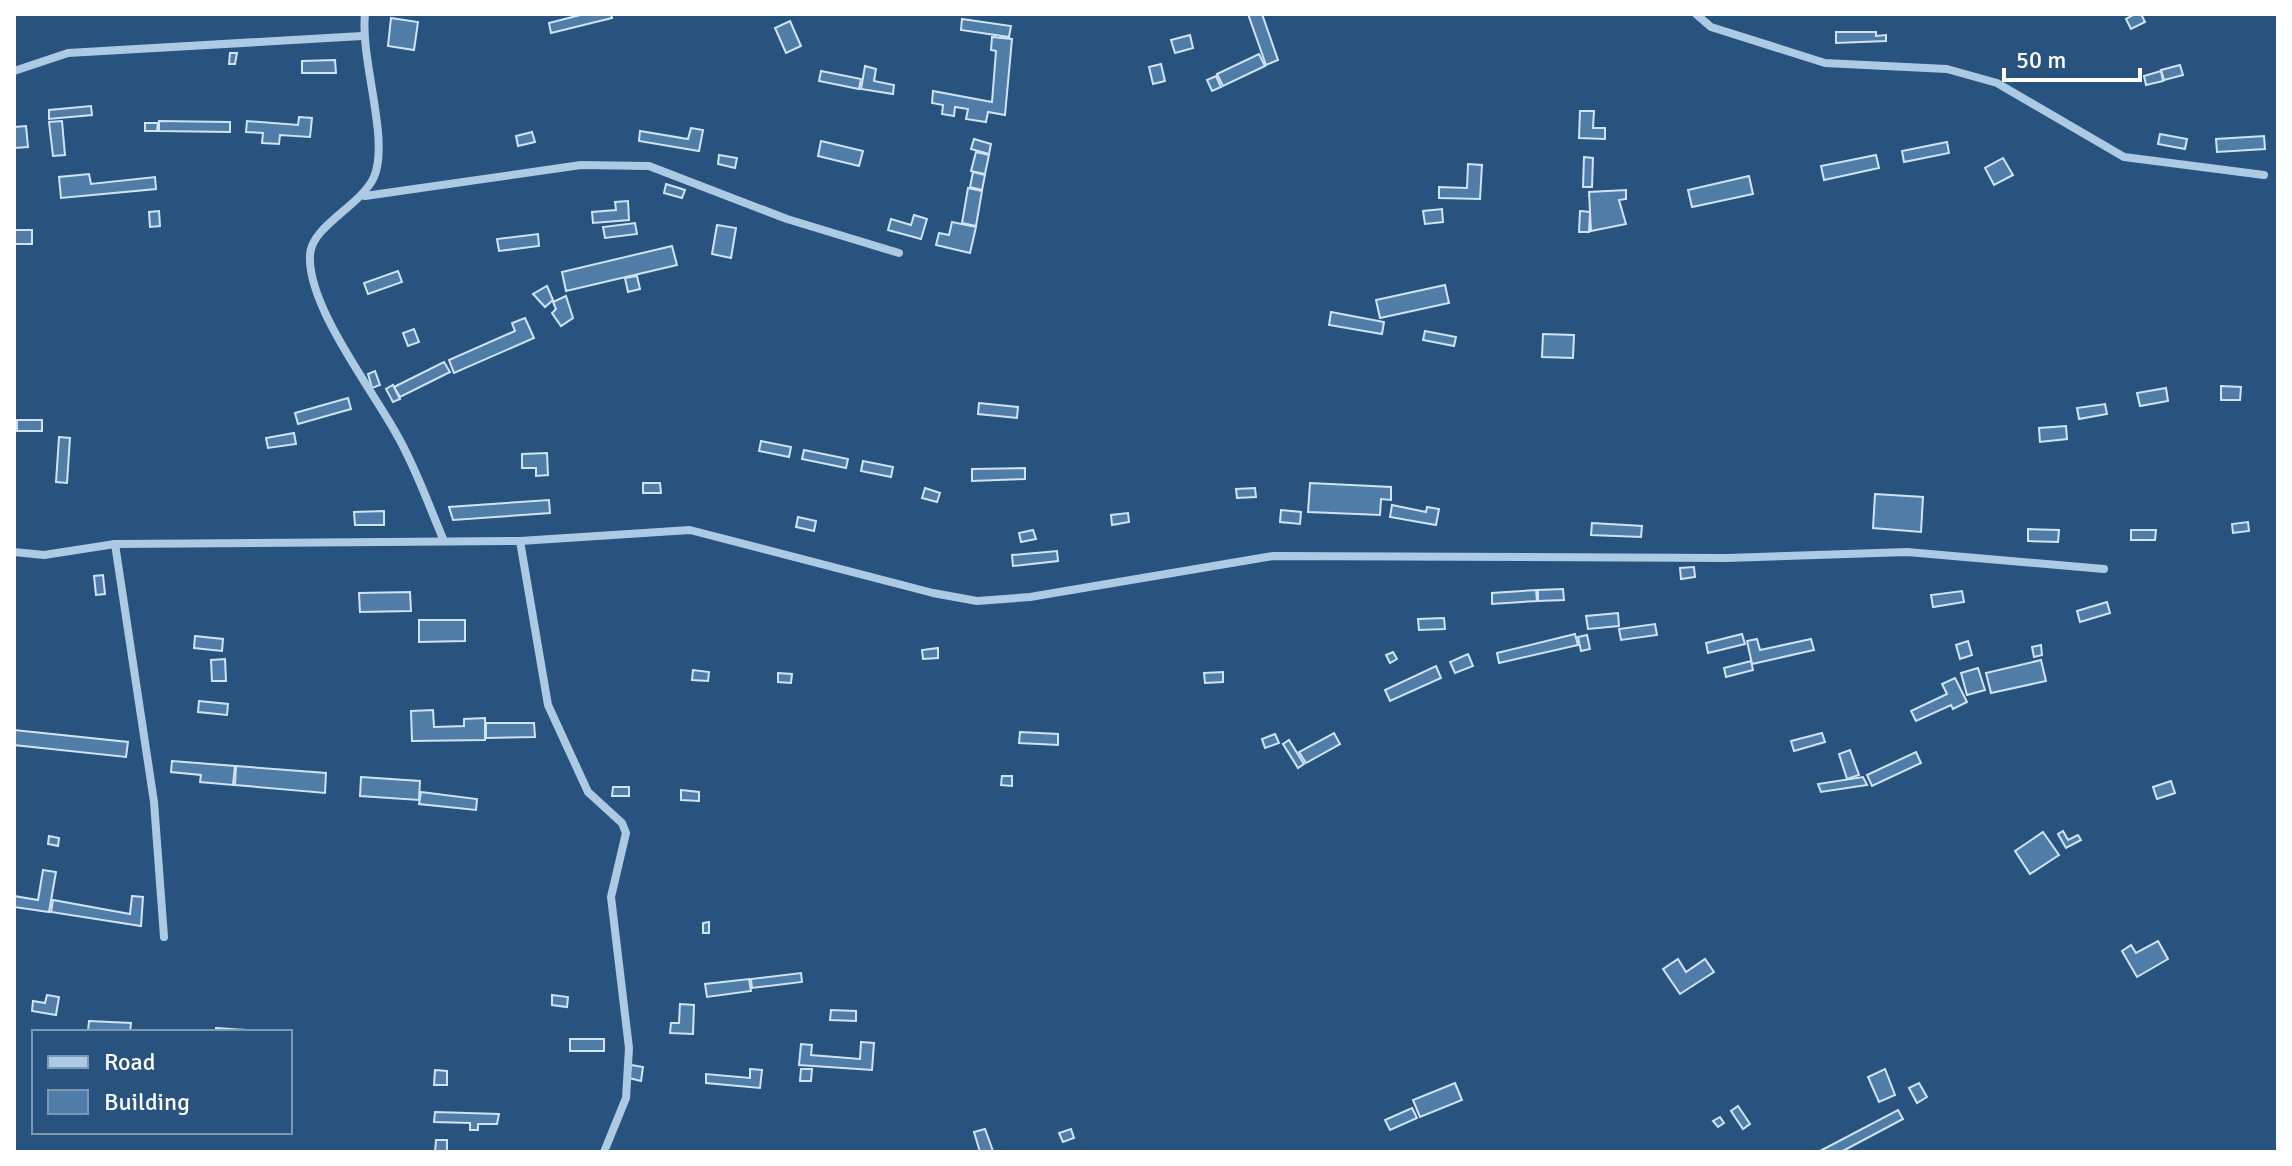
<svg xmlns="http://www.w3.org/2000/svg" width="2292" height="1166" font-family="Signika,sans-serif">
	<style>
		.building { fill: #4f7da7; stroke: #d0e3f4; stroke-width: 2 }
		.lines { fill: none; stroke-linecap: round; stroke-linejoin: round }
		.minor { stroke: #adcae5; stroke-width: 8 }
	</style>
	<rect width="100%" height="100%" fill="#27537e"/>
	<g class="building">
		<path d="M584 14H611L612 18 551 33 549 23Z"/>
		<path d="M1248 14H1262L1278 60 1266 65Z"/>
		<path d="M2135 14H2141L2145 22 2131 29 2126 19Z"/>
		<path d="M391 18 418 22 414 50 388 46Z"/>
		<path d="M962 19 1011 26 1009 37 961 30Z"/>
		<path d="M790 21 801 46 786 53 775 28Z"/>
		<path d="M1836 32H1876V36L1886 35V41L1836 43Z"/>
		<path d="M1190 35 1193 48 1175 53 1171 40Z"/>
		<path d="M992 37 1012 39 1005 115 988 112 986 122 966 119 968 109 955 107 954 116 942 114 943 105 932 103 933 91 992 102 996 51 991 50Z"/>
		<path d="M230 53H237L235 64H229Z"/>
		<path d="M1259 54 1265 66 1223 86 1217 74Z"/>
		<path d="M335 60 336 73H302V61Z"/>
		<path d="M1161 64 1165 81 1153 84 1149 67Z"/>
		<path d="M2180 65 2183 75 2164 80 2161 70Z"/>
		<path d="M865 66 876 69 874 81 894 85 893 94 861 89Z"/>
		<path d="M821 71 861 79 859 89 819 81Z"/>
		<path d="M2161 71 2163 81 2146 85 2144 76Z"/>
		<path d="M1216 76 1221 87 1212 91 1207 80Z"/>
		<path d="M91 106 92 115 49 119V110Z"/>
		<path d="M1580 111H1594L1593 128H1605V139L1579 138Z"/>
		<path d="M299 117 312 118 310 137 280 135 279 144 262 143 263 133 246 132 247 121 298 125Z"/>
		<path d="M62 121 65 155 53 156 49 122Z"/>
		<path d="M159 121 230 122V132L159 131Z"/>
		<path d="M145 123H158L157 131H145Z"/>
		<path d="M26 126 28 147 14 148V127Z"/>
		<path d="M691 128 703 130 699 151 639 141 640 131 688 139Z"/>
		<path d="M532 132 535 142 518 146 516 136Z"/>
		<path d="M2160 134 2187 139 2185 149 2158 144Z"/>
		<path d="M2264 136 2265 149 2217 152 2216 139Z"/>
		<path d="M974 139 991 144 989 154 971 149Z"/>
		<path d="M821 141 863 151 859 166 818 156Z"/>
		<path d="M1947 142 1949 153 1904 162 1902 151Z"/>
		<path d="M976 152 989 155 985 174 971 171Z"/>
		<path d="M719 155 737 158 735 168 718 164Z"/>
		<path d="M1876 155 1879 168 1824 180 1821 166Z"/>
		<path d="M1584 157 1593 158 1592 187H1583Z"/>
		<path d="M2003 158 2013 175 1994 185 1985 168Z"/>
		<path d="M1468 164 1482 165 1480 199 1439 198V187L1467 188Z"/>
		<path d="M973 172 985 175 982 190 970 187Z"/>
		<path d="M89 174 91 184 155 177 156 189 61 198 59 177Z"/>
		<path d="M1749 176 1753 194 1692 207 1688 190Z"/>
		<path d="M666 184 685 190 682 198 664 193Z"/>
		<path d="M968 188 982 191 976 226 962 223Z"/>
		<path d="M1626 190V199L1619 200 1626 224 1591 231 1589 192Z"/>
		<path d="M628 201 629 220 593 223 592 212 616 210 615 202Z"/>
		<path d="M1442 209 1443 222 1425 224 1423 211Z"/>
		<path d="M159 211 160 226 150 227 149 212Z"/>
		<path d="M1580 211 1590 212 1589 232H1579Z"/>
		<path d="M914 215 927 219 921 239 888 230 891 219 911 225Z"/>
		<path d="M952 222 976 227 970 253 936 245 939 233 949 235Z"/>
		<path d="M635 223 637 234 605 238 603 227Z"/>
		<path d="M717 225 736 228 731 258 712 254Z"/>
		<rect x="14" y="230" width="18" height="14"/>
		<path d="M538 234 539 246 499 251 497 239Z"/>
		<path d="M672 246 677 265 566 291 562 272Z"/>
		<path d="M398 271 402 282 368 294 364 283Z"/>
		<path d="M637 276 640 289 628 292 625 278Z"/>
		<path d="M1445 285 1449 303 1380 318 1376 300Z"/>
		<path d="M547 286 553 300 545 307 533 294Z"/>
		<path d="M566 296 573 318 561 326 552 313 556 309 553 302Z"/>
		<path d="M1331 312 1384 322 1382 334 1329 325Z"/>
		<path d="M525 318 534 338 454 373 449 360 515 331 512 323Z"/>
		<path d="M414 329 419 342 408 346 403 333Z"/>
		<path d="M1425 331 1456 337 1454 346 1423 340Z"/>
		<path d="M1543 334 1574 335 1573 358 1542 357Z"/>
		<path d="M444 362 450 372 400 397 394 387Z"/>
		<path d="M375 371 380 385 372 388 368 374Z"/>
		<path d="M393 385 400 399 393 402 386 389Z"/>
		<path d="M2221 386 2241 387 2240 400H2221Z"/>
		<path d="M2166 388 2168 401 2140 406 2137 393Z"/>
		<path d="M348 398 351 409 298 424 295 413Z"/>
		<path d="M979 403 1018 407 1017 418 978 414Z"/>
		<path d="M2105 404 2107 414 2079 419 2077 408Z"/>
		<rect x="17" y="420" width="25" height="11"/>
		<path d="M2066 426 2067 439 2040 442 2039 428Z"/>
		<path d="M294 433 296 444 268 448 266 438Z"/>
		<path d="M59 437 70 438 67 483 56 482Z"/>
		<path d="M761 441 791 447 789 457 759 451Z"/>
		<path d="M804 450 848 459 846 468 802 459Z"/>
		<path d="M547 453 548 475 536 476V468H522V454Z"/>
		<path d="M863 461 893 467 891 477 861 471Z"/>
		<path d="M1025 468V479L972 481V469Z"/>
		<path d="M643 483H660L661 493H643Z"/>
		<path d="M1310 483 1391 487V500L1381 499 1380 515 1308 512Z"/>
		<path d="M925 488 940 493 937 502 922 498Z"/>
		<path d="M1255 488 1256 497 1237 498 1236 489Z"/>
		<path d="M1875 494 1923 497 1921 532 1873 528Z"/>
		<path d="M549 500 550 513 453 520 449 507Z"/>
		<path d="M1392 505 1426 512 1427 507 1439 509 1436 525 1390 517Z"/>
		<path d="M1281 510 1301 512 1300 524 1280 522Z"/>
		<path d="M384 511V525H355L354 512Z"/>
		<path d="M1128 513 1129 522 1112 525 1111 515Z"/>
		<path d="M798 517 816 521 814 531 796 527Z"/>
		<path d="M2248 522 2249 531 2233 533 2232 524Z"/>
		<path d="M1592 523 1642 526 1641 537 1591 535Z"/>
		<path d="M2028 529 2059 530 2058 542 2028 541Z"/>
		<path d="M1033 530 1036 539 1021 542 1019 533Z"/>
		<path d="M2131 530H2156L2155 540H2131Z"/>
		<path d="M1057 551 1058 561 1013 566 1012 555Z"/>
		<path d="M1694 567 1695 577 1681 579 1680 568Z"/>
		<path d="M103 575 105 594 96 595 94 576Z"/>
		<path d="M1563 589 1564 600 1538 601V590Z"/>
		<path d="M1536 590 1537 601 1492 604V593Z"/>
		<path d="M1962 591 1964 602 1933 607 1931 595Z"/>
		<path d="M410 592 411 611 360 612 359 593Z"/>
		<path d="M2107 602 2110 613 2080 622 2077 611Z"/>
		<path d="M1618 613 1619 626 1588 629 1586 616Z"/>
		<path d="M1444 618 1445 629 1419 630 1418 619Z"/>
		<path d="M419 620H465V641L419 642Z"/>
		<path d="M1655 624 1657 635 1621 640 1619 629Z"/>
		<path d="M1575 634 1578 645 1499 663 1497 653Z"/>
		<path d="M1742 634 1745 644 1708 653 1706 643Z"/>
		<path d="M1587 635 1590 649 1581 651 1578 637Z"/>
		<path d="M195 636 223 639 222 651 194 648Z"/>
		<path d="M1757 639 1760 650 1811 639 1814 650 1752 664 1747 641Z"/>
		<path d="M1968 641 1972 655 1960 659 1956 645Z"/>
		<path d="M2041 645 2042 655 2034 657 2032 647Z"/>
		<path d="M938 648V658L923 659 922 650Z"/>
		<path d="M1393 652 1397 659 1390 663 1386 655Z"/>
		<path d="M1468 654 1473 666 1455 673 1450 662Z"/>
		<path d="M225 659 226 681H212L211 660Z"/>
		<path d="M2041 660 2046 681 1991 693 1986 673Z"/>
		<path d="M1751 661 1753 670 1726 677 1724 668Z"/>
		<path d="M1436 666 1441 678 1390 701 1385 690Z"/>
		<path d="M1978 668 1985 690 1967 695 1961 673Z"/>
		<path d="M693 670 709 672 708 681 692 680Z"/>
		<path d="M1223 672V682L1205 683 1204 673Z"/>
		<path d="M778 673 792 674 791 683 778 682Z"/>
		<path d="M1955 678 1967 702 1953 709 1951 705 1916 721 1911 711 1947 694 1942 684Z"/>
		<path d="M199 701 228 704 227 715 198 712Z"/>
		<path d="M433 710 434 727 464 726V719L485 718V740L412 741 411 711Z"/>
		<path d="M486 723H534L535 737 486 738Z"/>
		<path d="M14 730 128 742 126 757 14 745Z"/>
		<path d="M1020 732 1058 734V745L1019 743Z"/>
		<path d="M1334 733 1340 744 1306 763 1299 752Z"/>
		<path d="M1822 733 1825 742 1794 751 1791 741Z"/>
		<path d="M1275 734 1279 743 1265 748 1262 739Z"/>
		<path d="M1289 740 1304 764 1298 768 1283 744Z"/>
		<path d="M1850 750 1859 775 1847 779 1839 754Z"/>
		<path d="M1916 752 1921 763 1872 786 1867 775Z"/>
		<path d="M172 761 235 766 233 785 200 782 201 775 171 772Z"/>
		<path d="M236 766 326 773 325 793 235 785Z"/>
		<path d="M1002 776H1012V786L1001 785Z"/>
		<path d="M361 777 420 781 419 800 360 796Z"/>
		<path d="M1863 777 1867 785 1821 792 1818 784Z"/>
		<path d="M2171 781 2175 793 2157 799 2153 787Z"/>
		<path d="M613 787H629V796H612Z"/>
		<path d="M681 790 699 792V801L681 800Z"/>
		<path d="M421 792 477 799 476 810 419 804Z"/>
		<path d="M2063 831 2068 840 2078 835 2081 840 2066 848 2058 834Z"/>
		<path d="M2043 832 2059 855 2030 874 2015 851Z"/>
		<path d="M49 836 59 838 58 846 48 844Z"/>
		<path d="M43 870 56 872 49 912 14 907V896L38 900Z"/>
		<path d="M132 896 143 897 141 926 51 912 53 900 130 914Z"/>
		<path d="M709 922V933H703V923Z"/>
		<path d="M2158 941 2168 959 2137 977 2122 951 2131 945 2136 953Z"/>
		<path d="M1678 959 1686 972 1705 959 1714 972 1680 994 1663 969Z"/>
		<path d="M801 973 802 982 752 988 751 979Z"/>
		<path d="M749 979 751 991 707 997 705 984Z"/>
		<path d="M47 995 59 997 56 1015 32 1011 33 1001 45 1003Z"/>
		<path d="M552 995 568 997 567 1007 552 1005Z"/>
		<path d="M680 1004 694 1005 693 1034 670 1033 671 1023H679Z"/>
		<path d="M831 1010 856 1011V1021L830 1020Z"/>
		<path d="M89 1021 131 1023 130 1032 88 1031Z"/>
		<path d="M216 1028 246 1030V1032H216Z"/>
		<rect x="570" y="1039" width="34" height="12"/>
		<path d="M861 1042 874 1043 872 1070 799 1065 801 1044 812 1045 811 1055 860 1059Z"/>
		<path d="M631 1065 643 1067 641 1081 629 1078Z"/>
		<path d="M750 1069 762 1070 760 1088 706 1083V1074L750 1078Z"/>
		<path d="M801 1069H812L811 1081H800Z"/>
		<path d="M1885 1069 1895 1095 1879 1102 1868 1077Z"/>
		<path d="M435 1070 447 1071V1085H434Z"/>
		<path d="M1455 1083 1462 1100 1420 1117 1413 1100Z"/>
		<path d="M1919 1083 1927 1097 1917 1103 1909 1088Z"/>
		<path d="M1738 1106 1750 1124 1743 1129 1731 1111Z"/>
		<path d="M1412 1108 1417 1118 1390 1130 1385 1120Z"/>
		<path d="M1898 1110 1903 1119 1841 1152 1820 1151Z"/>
		<path d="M435 1112 499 1114 497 1124H478V1130H470V1123L434 1122Z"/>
		<path d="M1720 1117 1724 1123 1718 1127 1713 1121Z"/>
		<path d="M985 1129 993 1151 980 1152 974 1132Z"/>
		<path d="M1071 1129 1074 1138 1063 1142 1059 1133Z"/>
		<path d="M436 1140H447V1152H435Z"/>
	</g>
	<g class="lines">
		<g class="minor">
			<path d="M365 14C360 60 390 140 374 177 361 206 311 226 310 255 307 306 372 389 397 435 416 468 429 506 444 541"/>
			<path d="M1696 14 1711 27 1825 63 1947 69 1997 83 2124 157 2264 175"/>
			<path d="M14 71 68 53 362 36"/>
			<path d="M365 196 581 165 649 166 787 219 899 253"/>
			<path d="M520 541 548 705 588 792 622 823 626 833 611 897 629 1048 626 1098 604 1152"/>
			<path d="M115 544 154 802 164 937"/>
			<path d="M14 552 44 555 115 544 520 541 690 530 933 593 977 601 1030 597 1273 556 1726 558 1907 552 2104 569"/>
		</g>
	</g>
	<rect width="2292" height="1166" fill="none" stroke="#ffffff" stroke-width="32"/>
	<rect x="32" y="1030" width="260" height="104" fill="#27537e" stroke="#7d98b2" stroke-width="2"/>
	<rect x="48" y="1056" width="40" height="12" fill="#adcae5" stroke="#7d98b2" stroke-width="2"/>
	<text x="104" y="1070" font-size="24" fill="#ffffff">Road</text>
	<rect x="48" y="1090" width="40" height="24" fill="#4f7da7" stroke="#7d98b2" stroke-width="2"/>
	<text x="104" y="1110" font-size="24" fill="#ffffff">Building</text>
	<path d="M2004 68v12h136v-12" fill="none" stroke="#ffffff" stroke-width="4"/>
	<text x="2016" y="68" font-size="24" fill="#ffffff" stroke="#27537e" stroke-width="6" paint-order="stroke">50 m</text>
</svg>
